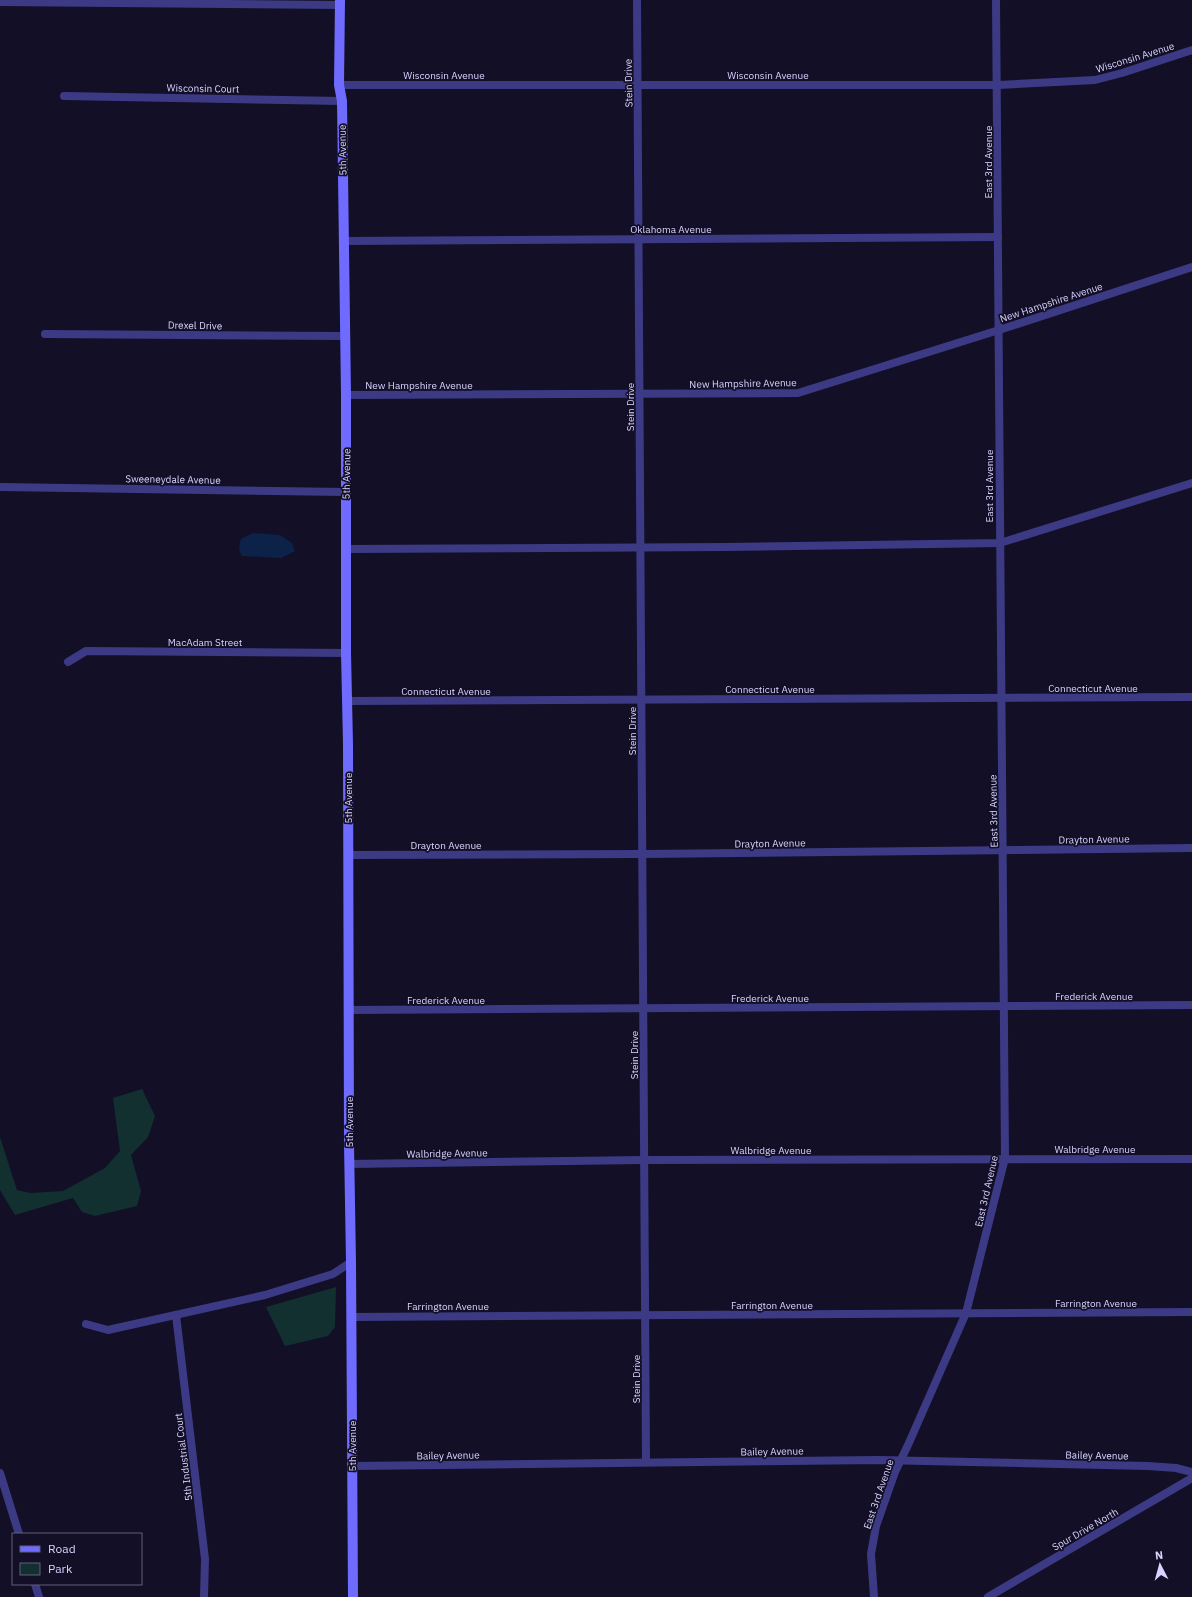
<svg xmlns="http://www.w3.org/2000/svg" width="1192" height="1597" font-family="'IBM Plex Sans',sans-serif">
	<style>
		.green { fill: #12302f }
		.water { fill: #0c2248 }
		.lines { fill: none; stroke-linecap: round; stroke-linejoin: round }
		.street { stroke: #3d3a85; stroke-width: 8 }
		.secondary { stroke: #6f6bff; stroke-width: 10 }
		.labels { text-anchor: middle; stroke-width: 3.5; stroke-linejoin: round; paint-order: stroke }
		.street-label { font-size: 10px; fill: #d9d4ff; stroke: #130f26 }
	</style>
	<rect width="100%" height="100%" fill="#130f26"/>
	<g class="green">
		<path d="M142 1089 155 1116 148 1137 131 1155 141 1191 137 1206 95 1216 82 1212 73 1198 15 1215 0 1190V1137L17 1190 30 1193 63 1191 105 1168 120 1151 113 1098Z"/>
		<path d="M336 1287 335 1327 328 1336 285 1346 266 1307Z"/>
	</g>
	<path class="water" d="M253 533 280 535 292 543 295 551 281 558 242 556C238 550 239 546 241 539Z"/>
	<g class="lines">
		<g class="street">
			<path d="M637 0 646 1462"/>
			<path d="M0 2 340 5"/>
			<path d="M339 85H998L1095 80 1122 73 1192 50"/>
			<path d="M64 96 342 101"/>
			<path d="M343 241 998 237"/>
			<path d="M45 334 345 336"/>
			<path d="M346 395 798 393 999 330 1192 267"/>
			<path d="M0 487 345 492"/>
			<path d="M346 549 725 547 1000 543 1192 483"/>
			<path d="M68 662 86 651 346 653"/>
			<path d="M347 701 1192 697"/>
			<path d="M348 855 643 854 1192 848"/>
			<path d="M348 1010 1192 1005"/>
			<path d="M349 1164 644 1160 1192 1159"/>
			<path d="M176 1315 205 1559 204 1597"/>
			<path d="M351 1317 1192 1312"/>
			<path d="M86 1324 108 1330 265 1295 333 1274 351 1262"/>
			<path d="M352 1466 879 1460 1148 1466 1176 1468 1192 1472"/>
			<path d="M0 1473 19 1534"/>
			<path d="M35 1584 39 1597"/>
			<path d="M874 1597 871 1554 876 1526 895 1472 908 1445 966 1313 1005 1158 996 0"/>
			<path d="M988 1597 1192 1478"/>
		</g>
		<path class="secondary" d="M340 0 339 85 342 101 346 395V653L348 744 349 1144 351 1262 353 1597"/>
	</g>
	<g class="labels">
		<g class="street-label">
			<text transform="translate(1135 57) rotate(-17)" y="4">Wisconsin Avenue</text>
			<text x="444" y="79">Wisconsin Avenue</text>
			<text x="768" y="79">Wisconsin Avenue</text>
			<text transform="translate(628 83) rotate(-91)" y="4">Stein Drive</text>
			<text transform="translate(203 88) rotate(1)" y="4">Wisconsin Court</text>
			<text transform="translate(342 150) rotate(-91)" y="4">5th Avenue</text>
			<text transform="translate(988 162) rotate(-90)" y="4">East 3rd Avenue</text>
			<text x="671" y="233">Oklahoma Avenue</text>
			<text transform="translate(1051 302) rotate(-18)" y="4">New Hampshire Avenue</text>
			<text transform="translate(195 325) rotate(1)" y="4">Drexel Drive</text>
			<text transform="translate(743 383) rotate(-1)" y="4">New Hampshire Avenue</text>
			<text x="419" y="389">New Hampshire Avenue</text>
			<text transform="translate(630 407) rotate(-90)" y="4">Stein Drive</text>
			<text transform="translate(346 474) rotate(-89)" y="4">5th Avenue</text>
			<text transform="translate(173 479) rotate(1)" y="4">Sweeneydale Avenue</text>
			<text transform="translate(989 486) rotate(-90)" y="4">East 3rd Avenue</text>
			<text x="205" y="646">MacAdam Street</text>
			<text x="1093" y="692">Connecticut Avenue</text>
			<text x="770" y="693">Connecticut Avenue</text>
			<text x="446" y="695">Connecticut Avenue</text>
			<text transform="translate(632 731) rotate(-90)" y="4">Stein Drive</text>
			<text transform="translate(348 798) rotate(-90)" y="4">5th Avenue</text>
			<text transform="translate(993 811) rotate(-91)" y="4">East 3rd Avenue</text>
			<text transform="translate(1094 839) rotate(-1)" y="4">Drayton Avenue</text>
			<text transform="translate(770 843) rotate(-1)" y="4">Drayton Avenue</text>
			<text x="446" y="849">Drayton Avenue</text>
			<text x="1094" y="1000">Frederick Avenue</text>
			<text x="770" y="1002">Frederick Avenue</text>
			<text x="446" y="1004">Frederick Avenue</text>
			<text transform="translate(634 1055) rotate(-90)" y="4">Stein Drive</text>
			<text transform="translate(349 1122) rotate(-90)" y="4">5th Avenue</text>
			<text x="1095" y="1153">Walbridge Avenue</text>
			<text x="771" y="1154">Walbridge Avenue</text>
			<text transform="translate(447 1153) rotate(-1)" y="4">Walbridge Avenue</text>
			<text transform="translate(986 1191) rotate(-77)" y="4">East 3rd Avenue</text>
			<text x="1096" y="1307">Farrington Avenue</text>
			<text x="772" y="1309">Farrington Avenue</text>
			<text x="448" y="1310">Farrington Avenue</text>
			<text transform="translate(636 1379) rotate(-90)" y="4">Stein Drive</text>
			<text transform="translate(352 1446) rotate(-90)" y="4">5th Avenue</text>
			<text transform="translate(772 1451) rotate(-1)" y="4">Bailey Avenue</text>
			<text transform="translate(448 1455) rotate(-1)" y="4">Bailey Avenue</text>
			<text transform="translate(1097 1455) rotate(1)" y="4">Bailey Avenue</text>
			<text transform="translate(183 1457) rotate(-97)" y="4">5th Industrial Court</text>
			<text transform="translate(878 1494) rotate(-71)" y="4">East 3rd Avenue</text>
			<text transform="translate(1085 1529) rotate(-30)" y="4">Spur Drive North</text>
		</g>
	</g>
	<rect x="12" y="1533" width="130" height="52" fill="#130f26" stroke="#625e7d"/>
	<rect x="20" y="1546" width="20" height="6" fill="#6f6bff" stroke="#625e7d"/>
	<text x="48" y="1553" font-size="12" fill="#d9d4ff">Road</text>
	<rect x="20" y="1563" width="20" height="12" fill="#12302f" stroke="#625e7d"/>
	<text x="48" y="1573" font-size="12" fill="#d9d4ff">Park</text>
	<g transform="translate(1160 1565) rotate(354)" stroke="#130f26" stroke-width="3" paint-order="stroke">
	<path d="M0-3L7 15L0 10L-7 15Z" fill="#d9d4ff"/>
	<text y="-6" font-size="11" font-weight="bold" text-anchor="middle" fill="#d9d4ff">N</text>
	</g>
</svg>
